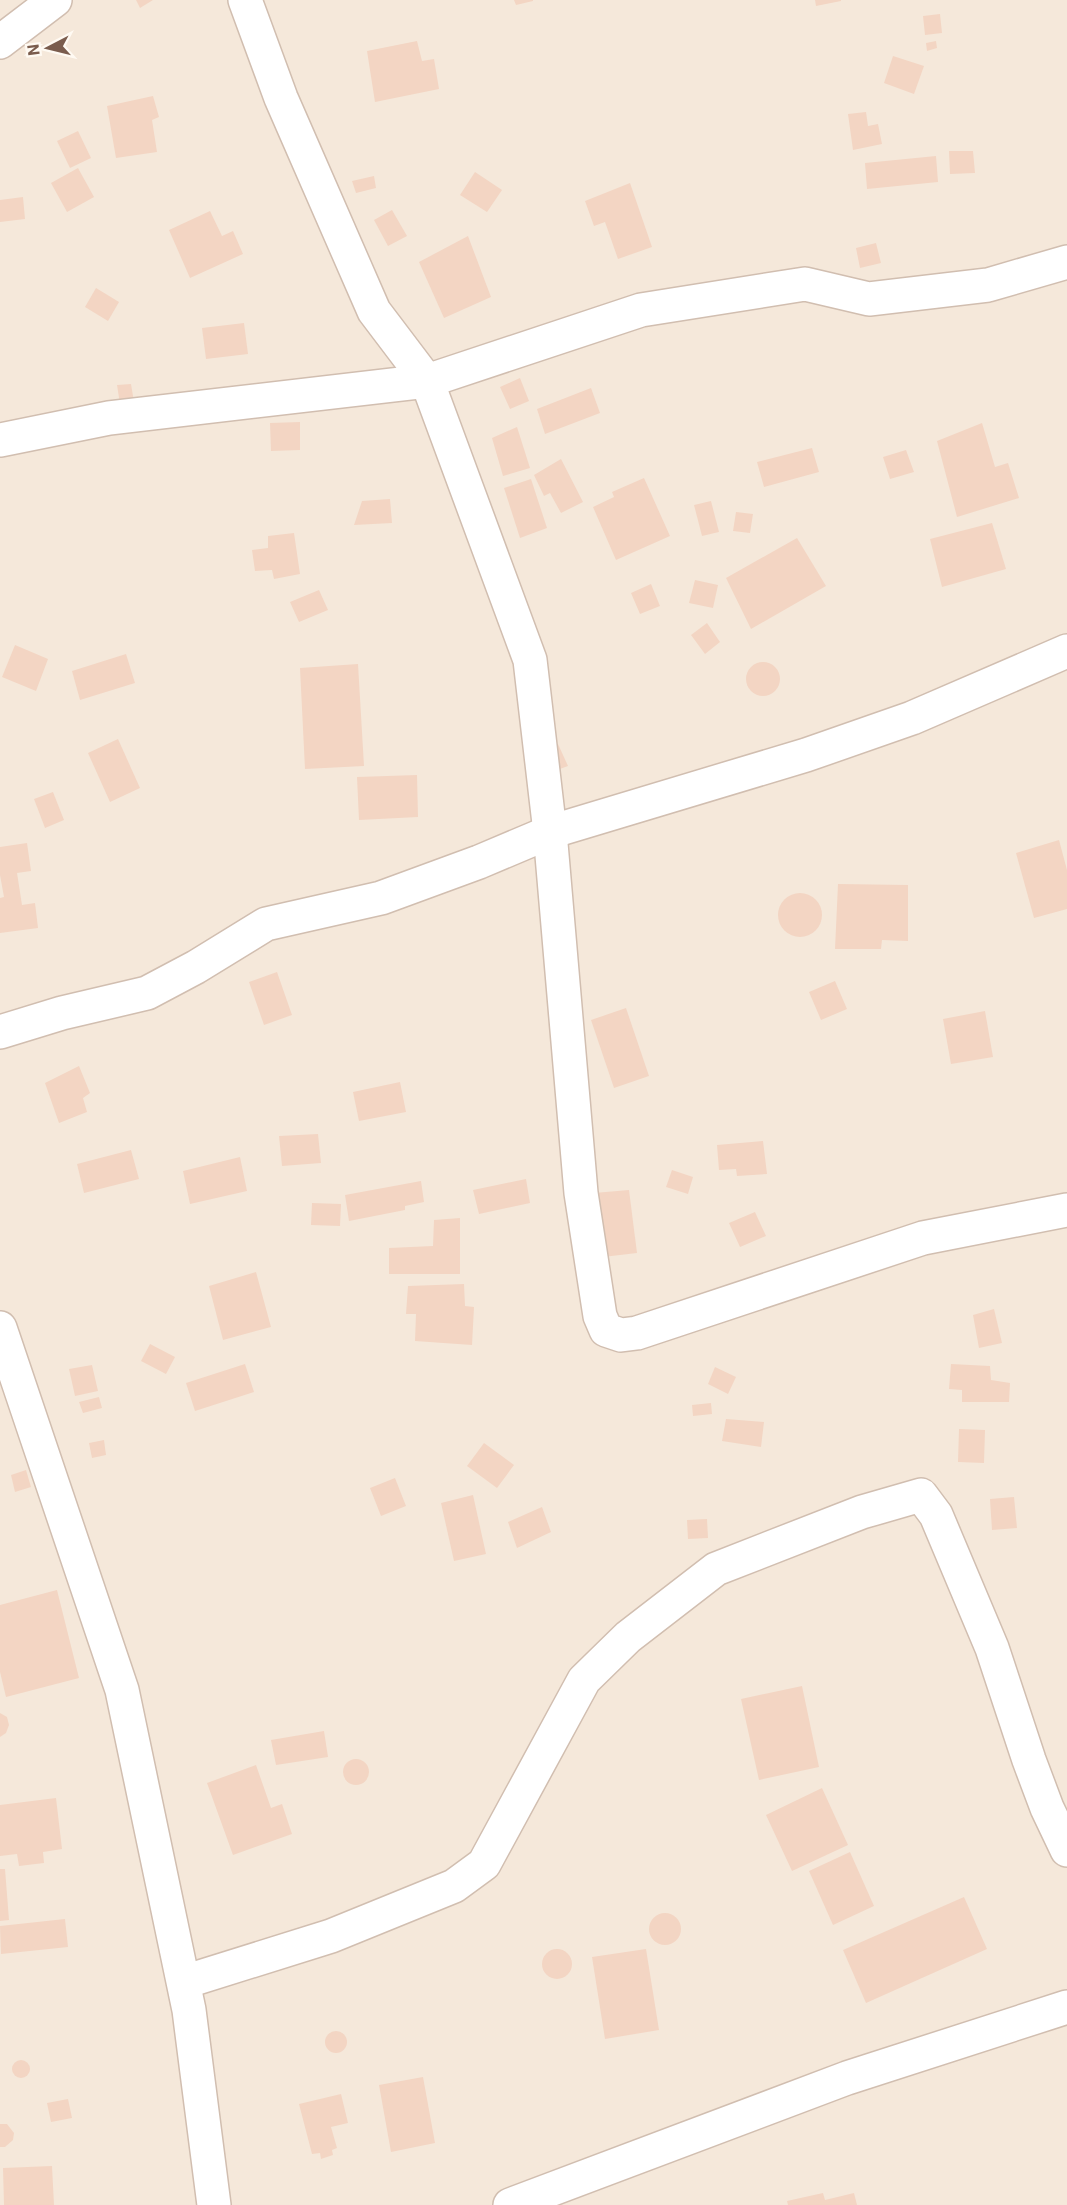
<svg xmlns="http://www.w3.org/2000/svg" width="1067" height="2205" font-family="Roboto,sans-serif">
	<style>
		.residential { fill: #f5e8da }
		.building { fill: #f3d5c3 }
		.lines { fill: none; stroke-linecap: round; stroke-linejoin: round }
		.street-casing { stroke: #d1beb0; stroke-width: 36 }
		.street { stroke: #fff; stroke-width: 33 }
	</style>
	<rect width="100%" height="100%" fill="#fdf6ec"/>
	<rect class="residential" x="0" y="0" width="1067" height="2205"/>
	<g class="building">
		<path d="M136 0H153L140 8Z"/>
		<path d="M514 0H533V1L516 5Z"/>
		<path d="M815 0H841V1L816 6Z"/>
		<path d="M940 14 942 33 925 35 923 16Z"/>
		<path d="M417 41 422 61 434 59 439 89 375 102 367 51Z"/>
		<path d="M936 41 937 48 927 51 926 43Z"/>
		<path d="M893 56 924 66 914 94 884 83Z"/>
		<path d="M153 96 159 117 152 120 157 152 116 158 107 106Z"/>
		<path d="M866 112 868 126 878 124 882 144 853 150 848 114Z"/>
		<path d="M78 131 91 158 70 168 57 141Z"/>
		<path d="M949 151H973L975 173 950 174Z"/>
		<path d="M936 156 938 182 867 189 865 163Z"/>
		<path d="M78 168 94 197 67 212 51 183Z"/>
		<path d="M475 172 502 190 487 212 460 195Z"/>
		<path d="M374 176 376 188 356 193 352 181Z"/>
		<path d="M630 183 652 247 618 259 605 222 594 226 585 201Z"/>
		<path d="M23 197 25 219 0 222V200Z"/>
		<path d="M392 210 407 236 388 246 374 220Z"/>
		<path d="M210 211 222 236 233 231 243 254 190 278 169 230Z"/>
		<path d="M468 236 491 297 444 318 419 262Z"/>
		<path d="M876 243 881 263 860 268 856 248Z"/>
		<path d="M96 288 119 302 108 321 85 307Z"/>
		<path d="M244 323 248 354 206 359 202 328Z"/>
		<path d="M520 378 529 401 510 409 500 387Z"/>
		<path d="M131 384 134 402 120 404 117 385Z"/>
		<path d="M591 388 600 413 545 434 537 409Z"/>
		<path d="M300 422V450L271 451 270 423Z"/>
		<path d="M982 423 995 467 1008 463 1019 498 957 517 937 441Z"/>
		<path d="M517 427 530 468 503 476 492 438Z"/>
		<path d="M812 448 819 472 764 487 757 462Z"/>
		<path d="M906 450 914 472 890 479 883 457Z"/>
		<path d="M561 459 583 502 561 513 550 493 544 496 534 475Z"/>
		<path d="M644 478 670 536 616 560 593 507 614 497 612 492Z"/>
		<path d="M531 479 547 528 520 538 504 488Z"/>
		<path d="M390 499 392 523 354 525 362 501Z"/>
		<path d="M711 501 719 532 702 536 694 505Z"/>
		<path d="M736 512 753 514 750 533 733 531Z"/>
		<path d="M992 523 1006 569 942 587 930 539Z"/>
		<path d="M294 533 300 574 274 579 272 570 255 571 252 550 268 548V536Z"/>
		<path d="M797 538 826 586 751 629 726 578Z"/>
		<path d="M695 580 718 585 713 608 689 603Z"/>
		<path d="M651 584 660 606 640 614 631 593Z"/>
		<path d="M319 590 328 610 299 622 290 602Z"/>
		<path d="M707 623 720 642 705 654 691 635Z"/>
		<path d="M15 645 48 659 36 691 2 677Z"/>
		<path d="M126 654 135 683 80 700 72 671Z"/>
		<circle cx="763" cy="679" r="17"/>
		<path d="M358 664 364 766 305 769 300 668Z"/>
		<path d="M118 739 140 788 110 802 88 753Z"/>
		<path d="M558 744 568 766 557 770 548 748Z"/>
		<path d="M417 775 418 817 359 820 357 777Z"/>
		<path d="M53 792 64 820 45 828 34 799Z"/>
		<path d="M1059 840 1067 870V909L1034 918 1016 853Z"/>
		<path d="M27 843 31 871 17 873 22 905 35 903 38 928 0 933V898L4 897 0 875V847Z"/>
		<path d="M838 884 908 885V941L882 940 881 949H835Z"/>
		<circle cx="800" cy="915" r="22"/>
		<path d="M277 972 292 1015 264 1025 249 982Z"/>
		<path d="M835 981 847 1009 821 1020 809 992Z"/>
		<path d="M626 1008 649 1076 614 1088 591 1020Z"/>
		<path d="M985 1011 993 1057 951 1064 943 1019Z"/>
		<path d="M79 1066 90 1093 83 1098 87 1112 59 1123 45 1083Z"/>
		<path d="M400 1082 406 1112 359 1121 353 1092Z"/>
		<path d="M318 1134 321 1163 282 1166 279 1136Z"/>
		<path d="M763 1141 767 1174 737 1176 736 1169 719 1170 717 1145Z"/>
		<path d="M131 1150 139 1179 84 1193 77 1164Z"/>
		<path d="M240 1157 247 1191 190 1204 183 1171Z"/>
		<path d="M672 1170 693 1177 688 1194 666 1187Z"/>
		<path d="M526 1179 530 1203 479 1214 473 1190Z"/>
		<path d="M421 1181 424 1202 405 1206V1210L349 1221 345 1195Z"/>
		<path d="M629 1190 637 1253 603 1257 594 1193Z"/>
		<path d="M312 1203 341 1204 340 1226 311 1225Z"/>
		<path d="M755 1212 766 1236 740 1247 729 1223Z"/>
		<path d="M460 1218V1274H389V1248L433 1246 434 1220Z"/>
		<path d="M256 1272 271 1327 223 1340 209 1286Z"/>
		<path d="M464 1284 465 1306 474 1307 472 1345 415 1341 416 1314H406L408 1286Z"/>
		<path d="M994 1309 1002 1343 979 1348 973 1315Z"/>
		<path d="M150 1344 175 1357 166 1374 141 1361Z"/>
		<path d="M245 1364 254 1392 195 1411 186 1383Z"/>
		<path d="M951 1364 990 1366 991 1380 1010 1383 1009 1402H962V1390L949 1389Z"/>
		<path d="M92 1365 98 1391 75 1396 69 1369Z"/>
		<path d="M715 1367 736 1377 728 1394 708 1384Z"/>
		<path d="M99 1397 102 1408 83 1413 79 1402Z"/>
		<path d="M711 1403 712 1414 693 1416 692 1405Z"/>
		<path d="M726 1419 764 1422 761 1447 722 1441Z"/>
		<path d="M959 1429 985 1430 984 1463 958 1462Z"/>
		<path d="M104 1440 106 1455 92 1458 89 1443Z"/>
		<path d="M484 1443 514 1465 497 1488 467 1466Z"/>
		<path d="M26 1470 31 1487 15 1492 11 1475Z"/>
		<path d="M395 1478 406 1506 381 1516 370 1488Z"/>
		<path d="M473 1495 486 1554 454 1561 441 1503Z"/>
		<path d="M1014 1497 1017 1528 992 1530 990 1499Z"/>
		<path d="M542 1507 551 1532 517 1548 508 1522Z"/>
		<path d="M707 1519 708 1538 688 1539 687 1520Z"/>
		<path d="M57 1590 79 1678 6 1697 0 1672V1605Z"/>
		<path d="M802 1686 819 1767 759 1780 741 1699Z"/>
		<path d="M0 1713 7 1717 9 1725 6 1733 0 1737Z"/>
		<path d="M324 1731 328 1757 276 1765 271 1740Z"/>
		<circle cx="356" cy="1772" r="13"/>
		<path d="M256 1765 271 1808 282 1804 292 1834 233 1855 207 1783Z"/>
		<path d="M822 1788 848 1845 792 1871 766 1815Z"/>
		<path d="M56 1798 62 1849 43 1852 44 1863 19 1866 17 1854 0 1856V1805Z"/>
		<path d="M850 1852 874 1906 833 1925 809 1871Z"/>
		<path d="M0 1869H5L9 1920 0 1921Z"/>
		<path d="M964 1897 987 1949 866 2003 843 1950Z"/>
		<circle cx="665" cy="1929" r="16"/>
		<path d="M65 1919 68 1947 1 1954 0 1926Z"/>
		<circle cx="557" cy="1964" r="15"/>
		<path d="M646 1949 659 2030 605 2039 592 1957Z"/>
		<circle cx="336" cy="2042" r="11"/>
		<circle cx="21" cy="2069" r="9"/>
		<path d="M423 2077 435 2143 391 2152 379 2085Z"/>
		<path d="M341 2094 348 2123 331 2127 337 2148 332 2150 333 2155 321 2159 320 2153 312 2154 299 2104Z"/>
		<path d="M68 2099 72 2118 51 2122 47 2103Z"/>
		<path d="M0 2124H7L14 2133 13 2140 5 2147H0Z"/>
		<path d="M52 2166 54 2205H4L3 2168Z"/>
		<path d="M823 2193 825 2200 854 2193 857 2205H788L787 2201Z"/>
	</g>
	<g class="lines">
		<defs>
			<g id="street">
				<path d="M245 0 281 98 374 311 427 381 641 310 805 284 869 299 988 285 1067 262"/>
				<path d="M0 42 55 0"/>
				<path d="M0 440 109 418 427 381 530 660 550 832 581 1193 600 1316 606 1330 621 1335 637 1333 923 1238 1067 1210"/>
				<path d="M0 1032 62 1013 147 993 196 967 266 924 381 898 479 862 550 832 806 755 912 718 1067 651"/>
				<path d="M0 1328 122 1690 189 2010 214 2205"/>
				<path d="M184 1982 331 1936 454 1886 484 1864 584 1680 628 1637 716 1569 862 1512 921 1495 936 1515 992 1648 1029 1760 1047 1808 1067 1850"/>
				<path d="M510 2205 847 2078 1067 2007"/>
			</g>
		</defs>
		<use href="#street" class="street-casing"/>
		<use href="#street" class="street"/>
	</g>
	<g transform="translate(48 48) rotate(263)" stroke="#fffaf3" stroke-width="4.5" paint-order="stroke">
	<path d="M0-4.5L10 22L0 15L-10 22Z" fill="#7a5c4d"/>
	<text y="-9" font-size="16" font-weight="bold" text-anchor="middle" fill="#7a5c4d">N</text>
	</g>
</svg>
